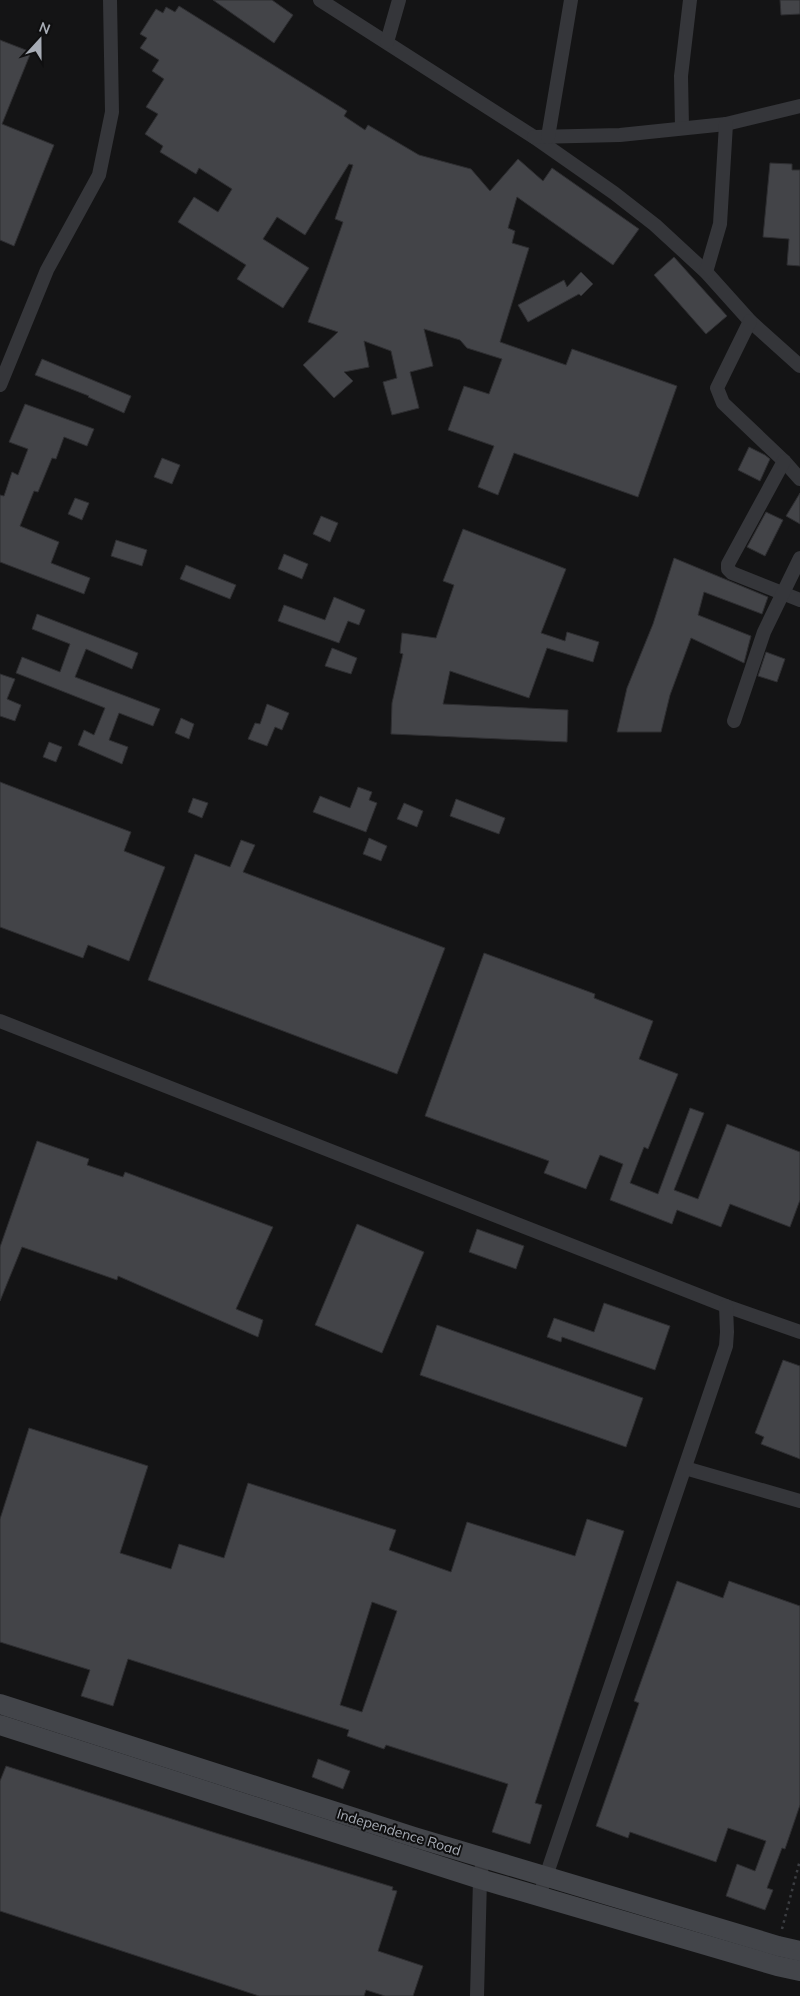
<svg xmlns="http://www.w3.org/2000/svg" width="800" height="1996" font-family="Mulish,sans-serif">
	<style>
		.building { fill: #434448; stroke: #2e2e31; fill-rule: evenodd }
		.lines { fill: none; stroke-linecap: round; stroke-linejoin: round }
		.path { stroke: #3b3d41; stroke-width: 2.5; stroke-dasharray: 2.5 4; stroke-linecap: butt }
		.street { stroke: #35363a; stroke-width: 14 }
		.secondary { stroke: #43454a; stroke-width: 20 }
		.labels { text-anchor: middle; stroke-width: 4; stroke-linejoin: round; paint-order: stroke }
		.street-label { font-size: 14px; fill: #a7acb5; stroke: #0f0f10 }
	</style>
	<rect width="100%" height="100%" fill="#141415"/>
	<g class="building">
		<path d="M213 0H272L293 15 274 43Z"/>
		<path d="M780 0H800V14L781 15Z"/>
		<path d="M179 6 347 111 344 116 365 130 368 125 419 155 471 169 490 191 518 159 543 181 552 168 639 229 613 265 517 197 508 228 515 231 512 243 529 248 500 342 566 365 572 349 677 386 638 497 514 453 498 495 478 487 494 446 448 430 464 386 489 394 502 359 467 348 460 340 424 329 433 366 410 372 419 408 392 415 383 382 397 378 391 351 364 341 369 367 344 372 353 381 334 398 303 365 338 332 308 322 343 222 335 219 353 165 349 164 305 235 277 217 263 239 309 268 283 308 237 279 246 265 178 222 194 197 218 212 232 189 199 168 196 174 160 152 163 146 145 134 158 114 146 107 164 79 152 71 159 60 140 48 147 38 140 34 156 9 163 13 166 7 175 12Z"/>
		<path d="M0 40 31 52 2 124 54 145 14 246 0 240Z"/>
		<path d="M770 163 792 164V170H800V266L787 265 789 239 763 237Z"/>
		<path d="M674 257 727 316 706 334 654 275Z"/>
		<path d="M581 272 593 284 581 296 579 294 528 322 518 305 564 280 567 287Z"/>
		<path d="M42 359 131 396 124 413 88 397 89 396 35 375Z"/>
		<path d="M25 404 94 429 87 446 64 437 56 459 52 458 38 492 34 491 20 526 59 542 51 563 90 578 84 594 0 562V495L4 496 12 472 18 475 28 449 9 442Z"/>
		<path d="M749 447 765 455 770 459 760 481 738 470Z"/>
		<path d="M162 458 180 465 172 484 154 477Z"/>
		<path d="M800 493V524L786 516Z"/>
		<path d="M75 498 89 503 82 520 68 514Z"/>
		<path d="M766 512 783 520 765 556 747 547Z"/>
		<path d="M321 516 338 523 330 542 313 534Z"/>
		<path d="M463 529 566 569 541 633 565 641 567 632 599 642 593 662 547 648 529 698 450 671 443 704 568 710 567 742 391 734 392 703 403 654 400 653 402 633 436 638 454 585 443 581Z"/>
		<path d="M116 540 147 550 142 566 111 556Z"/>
		<path d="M284 554 308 564 302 579 278 569Z"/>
		<path d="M674 558 768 597 762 614 704 592 698 615 751 636 744 663 691 638 670 695 661 732H617L627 688 653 624Z"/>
		<path d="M186 565 236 585 230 599 180 579Z"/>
		<path d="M334 597 365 610 359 625 348 621 339 643 278 621 284 605 325 620Z"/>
		<path d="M37 614 138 653 132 669 86 649 75 677 160 709 153 726 119 713 109 740 128 747 122 764 78 745 84 730 94 735 105 708 16 673 22 657 60 672 70 644 32 629Z"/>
		<path d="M332 648 357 658 351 674 325 666Z"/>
		<path d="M766 652 785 659 777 682 758 676Z"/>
		<path d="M0 674 15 679 7 699 21 705 15 721 0 716Z"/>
		<path d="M267 704 289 713 282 730 275 727 267 746 248 739 255 723 260 724Z"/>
		<path d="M181 718 194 724 189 739 175 733Z"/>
		<path d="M49 742 62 747 56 762 43 757Z"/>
		<path d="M0 782 131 832 124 851 165 867 129 961 88 945 83 958 0 927Z"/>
		<path d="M358 787 372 792 369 800 377 803 366 832 313 812 320 796 350 808Z"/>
		<path d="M193 798 208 803 202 818 188 812Z"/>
		<path d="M456 799 505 818 499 834 450 816Z"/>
		<path d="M404 803 423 811 417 827 397 819Z"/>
		<path d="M369 838 387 846 381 861 363 854Z"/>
		<path d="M241 840 255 845 243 872 445 948 397 1074 148 980 195 854 230 867Z"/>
		<path d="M484 953 595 994 594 998 653 1021 639 1059 678 1074 648 1149 644 1147 630 1183 658 1194 690 1108 704 1113 674 1190 698 1199 727 1124 800 1152V1200L790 1227 730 1204 721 1227 677 1210 672 1224 610 1200 623 1164 600 1155 586 1189 544 1173 549 1161 425 1116Z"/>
		<path d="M37 1141 89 1159 87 1165 123 1177 125 1172 273 1227 236 1309 263 1320 258 1337 118 1276 117 1280 22 1247 0 1301V1247Z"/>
		<path d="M357 1224 424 1252 382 1353 315 1325Z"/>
		<path d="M477 1229 524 1246 516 1269 469 1252Z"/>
		<path d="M604 1303 670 1326 655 1370 562 1337 561 1342 547 1337 554 1318 594 1332Z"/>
		<path d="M437 1325 643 1398 626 1447 420 1375Z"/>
		<path d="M783 1360 800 1366V1459L761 1444 764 1437 755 1433Z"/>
		<path d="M29 1428 148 1466 120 1553 171 1569 179 1544 224 1558 248 1483 396 1530 389 1550 451 1572 467 1522 575 1556 587 1519 624 1531 535 1803 542 1805 530 1844 492 1832 508 1784 386 1745 384 1749 347 1736 349 1730 128 1659 113 1706 81 1696 90 1670 0 1642V1519ZM372 1602 397 1611 362 1712 340 1705Z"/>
		<path d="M677 1581 723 1598 729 1581 800 1606V1805L785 1849 782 1848 767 1888 773 1890 765 1910 726 1896 737 1864 755 1871 766 1841 728 1828 716 1862 630 1832 628 1838 596 1826 639 1703 634 1701Z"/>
		<path d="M318 1759 350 1771 343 1789 312 1777Z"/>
		<path d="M6 1766 219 1834 393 1887 392 1890 397 1891 378 1951 423 1966 413 1996H385L366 1990 364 1996H259L0 1911V1781Z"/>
	</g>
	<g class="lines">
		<path class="path" d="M782 1929 800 1860"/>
		<g class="street">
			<path d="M320 0 534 137 614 193 655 225 706 272 750 321 800 366"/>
			<path d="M387 42 399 0"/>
			<path d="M682 127 681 76 690 0"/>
			<path d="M534 137 620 135 726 124 800 106"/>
			<path d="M548 137 571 0"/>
			<path d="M706 272 720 224 726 124"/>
			<path d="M750 321 717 388 723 403 784 461 800 479"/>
			<path d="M0 385 47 270 99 175 112 112 110 0"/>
			<path d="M784 461 728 564V569L732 573 800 600"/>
			<path d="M734 721 764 632 800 558"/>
			<path d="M0 1021 726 1306 800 1332"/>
			<path d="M685 1468 800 1501"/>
			<path d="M543 1885 726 1346 727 1332 726 1306"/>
			<path d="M477 1996 480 1879 483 1858"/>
		</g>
		<g class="secondary">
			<path d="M0 1704 414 1837 778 1946 800 1951"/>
			<path d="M0 1725 480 1879 777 1966 800 1971"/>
		</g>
	</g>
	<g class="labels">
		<g class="street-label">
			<text transform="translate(399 1832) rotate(17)" y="5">Independence Road</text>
		</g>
	</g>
	<g transform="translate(40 40) rotate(21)" stroke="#0f0f10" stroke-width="4" paint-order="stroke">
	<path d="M0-4L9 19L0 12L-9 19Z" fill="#a7acb5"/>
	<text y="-8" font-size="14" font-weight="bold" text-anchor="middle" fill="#a7acb5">N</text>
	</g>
</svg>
